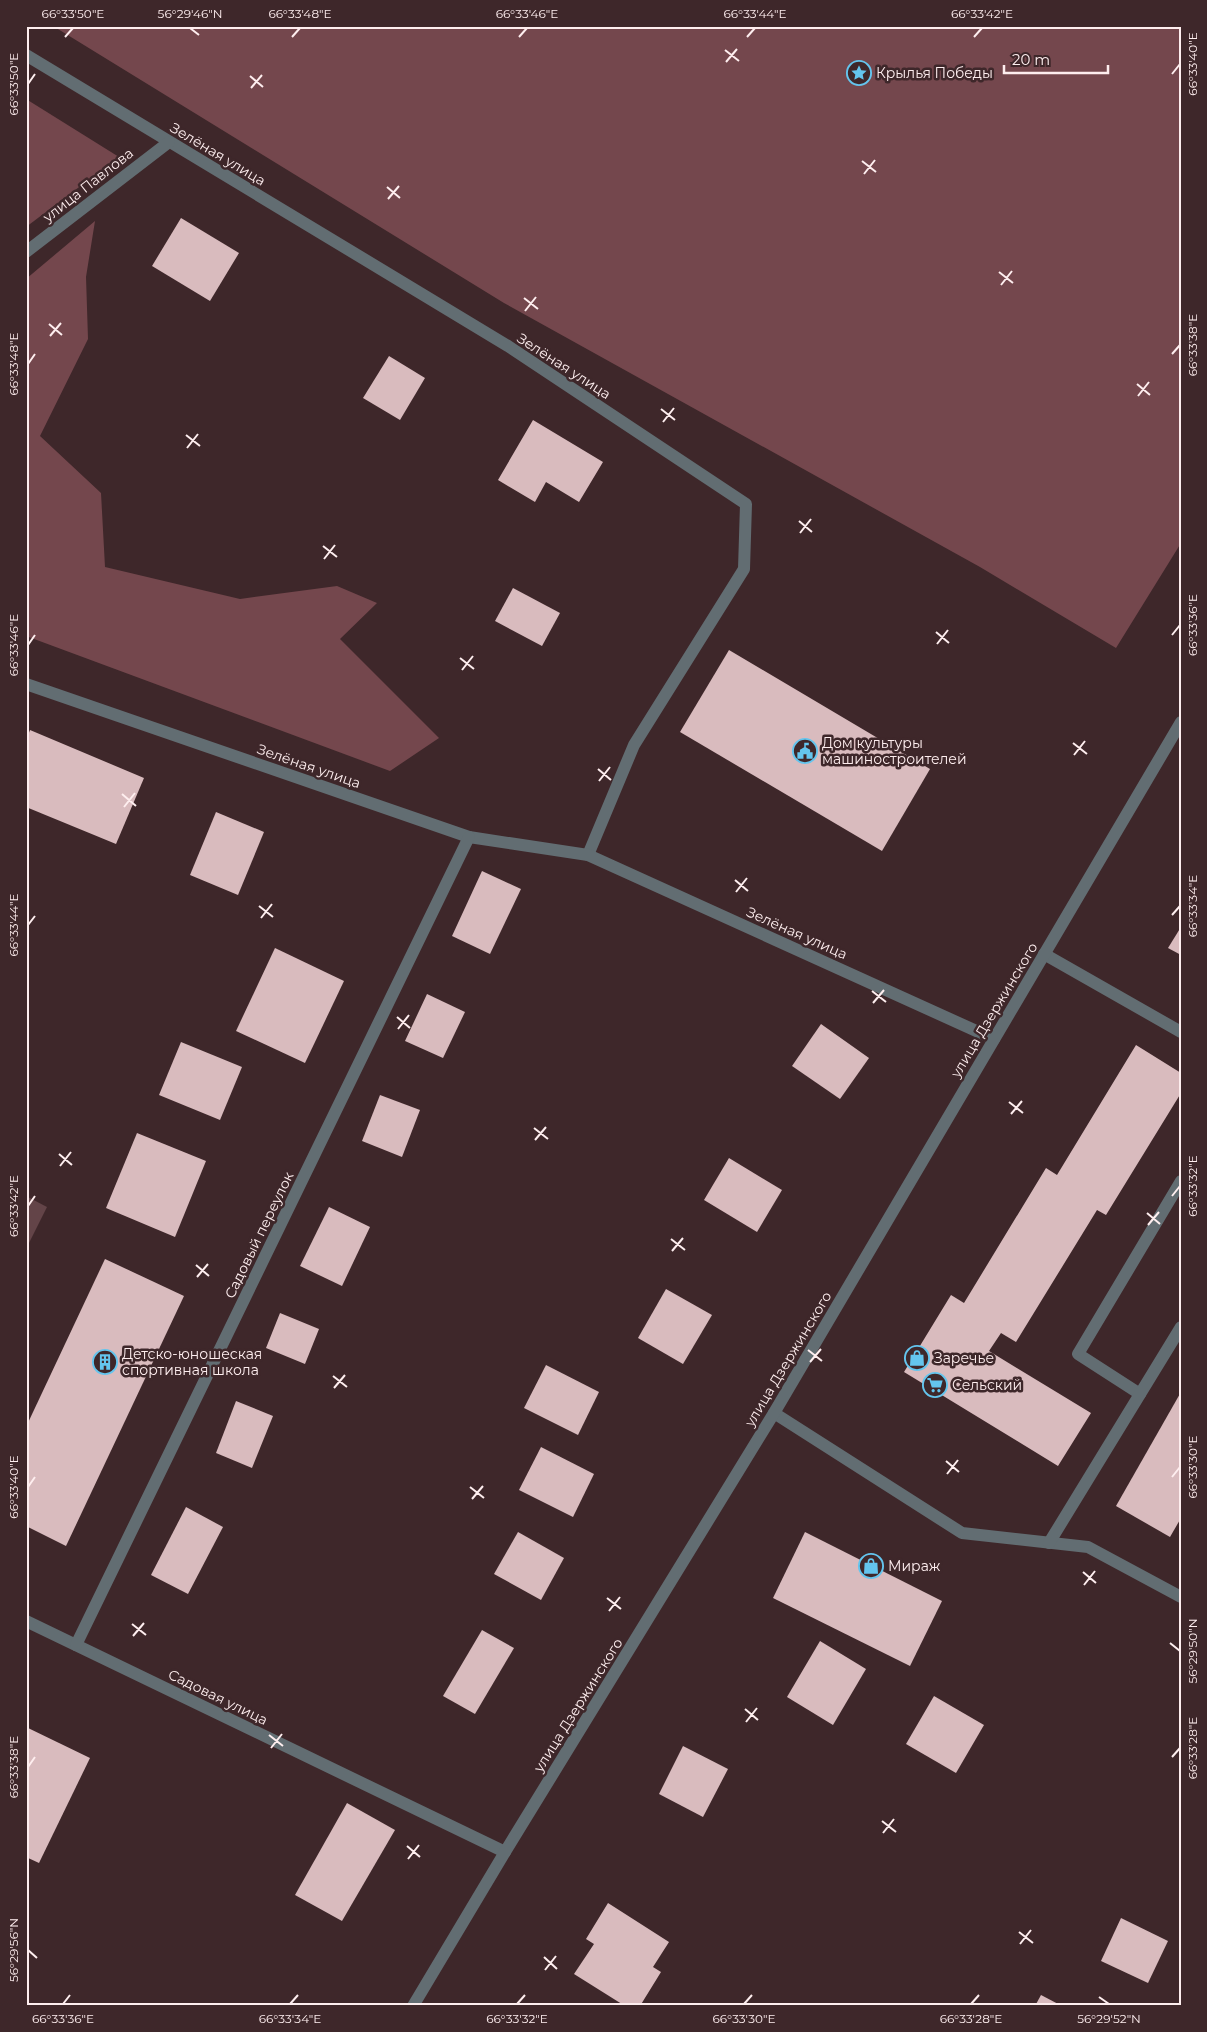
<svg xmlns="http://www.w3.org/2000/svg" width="1207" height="2032" font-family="Montserrat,sans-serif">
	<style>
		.green { fill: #634448 }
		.forest { fill: #74474d }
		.building { fill: #d9bbbe }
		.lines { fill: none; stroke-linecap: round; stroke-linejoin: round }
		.minor { stroke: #626d72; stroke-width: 12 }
		.ticks { fill: none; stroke: #feeeef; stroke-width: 2 }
		.labels { text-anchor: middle; stroke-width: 5; stroke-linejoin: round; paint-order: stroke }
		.poi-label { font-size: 14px; fill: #feeeef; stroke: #3e272a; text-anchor: start }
		.street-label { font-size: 14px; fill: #feeeef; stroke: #3e272a }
		.neatline { fill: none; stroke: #feeeef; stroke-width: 2 }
		.ticks-label { font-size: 12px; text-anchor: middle; fill: #feeeef }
	</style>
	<rect width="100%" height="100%" fill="#3e272a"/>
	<path class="green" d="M26 1196 47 1207 26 1249Z"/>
	<g class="forest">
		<path d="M53 26H1181V543L1116 648 980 567 504 303Z"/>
		<path d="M26 99 119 157 26 227Z"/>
		<path d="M95 221 86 277 88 339 40 436 101 493 105 567 240 599 337 586 377 603 340 639 439 738 390 771 26 636V279Z"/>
	</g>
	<g class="building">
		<path d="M181 218 239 253 210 301 152 266Z"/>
		<path d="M389 356 425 378 400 420 363 398Z"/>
		<path d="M533 420 603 462 579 502 546 482 535 502 498 480Z"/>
		<path d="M513 588 560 613 542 646 495 621Z"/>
		<path d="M729 650 930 769 882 851 680 732Z"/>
		<path d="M30 730 144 778 116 844 26 807V741Z"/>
		<path d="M216 812 264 832 238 895 190 875Z"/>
		<path d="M482 871 521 889 490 954 452 936Z"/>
		<path d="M1181 927V955L1168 948Z"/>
		<path d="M275 948 344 981 305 1063 236 1031Z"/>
		<path d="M427 994 465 1012 443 1058 405 1041Z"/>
		<path d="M821 1024 869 1058 840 1099 792 1066Z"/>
		<path d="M181 1042 242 1067 220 1120 159 1095Z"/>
		<path d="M1136 1045 1181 1073V1093L1106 1215 1097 1210 1016 1342 1001 1333 989 1351 1091 1413 1058 1466 904 1372 951 1295 964 1303 1046 1168 1057 1175Z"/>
		<path d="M380 1095 420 1110 402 1157 362 1141Z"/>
		<path d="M137 1133 206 1161 175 1237 106 1208Z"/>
		<path d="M729 1158 782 1190 757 1232 704 1200Z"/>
		<path d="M329 1207 370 1227 342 1286 300 1266Z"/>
		<path d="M105 1259 184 1296 66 1546 26 1526V1427Z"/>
		<path d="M666 1289 712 1315 683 1364 638 1338Z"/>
		<path d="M280 1313 319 1329 305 1364 266 1348Z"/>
		<path d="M546 1365 599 1392 578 1435 524 1408Z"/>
		<path d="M1181 1392V1518L1170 1537 1116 1506Z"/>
		<path d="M236 1401 273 1416 252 1468 216 1453Z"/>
		<path d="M541 1447 594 1474 573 1517 519 1490Z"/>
		<path d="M186 1507 223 1527 188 1594 151 1575Z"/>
		<path d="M518 1532 564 1558 541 1600 494 1574Z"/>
		<path d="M805 1532 942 1601 910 1666 773 1598Z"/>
		<path d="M482 1630 514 1648 475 1714 443 1696Z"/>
		<path d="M820 1641 866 1669 833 1725 787 1697Z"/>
		<path d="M934 1696 984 1725 956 1773 906 1744Z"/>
		<path d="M26 1727 90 1758 39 1863 26 1857Z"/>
		<path d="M683 1746 728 1769 703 1817 659 1794Z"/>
		<path d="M347 1803 395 1830 342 1921 295 1895Z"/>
		<path d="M608 1903 669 1942 653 1967 661 1972 640 2006H625L574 1974 594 1944 586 1939Z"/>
		<path d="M1121 1918 1168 1941 1148 1983 1101 1961Z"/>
		<path d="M1041 1995 1062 2006H1035Z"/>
	</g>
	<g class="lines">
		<g class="minor">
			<path d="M26 55 508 346 746 504 744 569 634 745 588 855"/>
			<path d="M26 252 169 142"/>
			<path d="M26 684 469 837 588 855 994 1039"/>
			<path d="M1044 954 1181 1032"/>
			<path d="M1140 1394 1078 1354 1181 1181"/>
			<path d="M774 1413 962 1533 1088 1547 1181 1597"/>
			<path d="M1049 1543 1181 1327"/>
			<path d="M26 1621 505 1852"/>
			<path d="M76 1645 469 837"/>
			<path d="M413 2006 505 1852 774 1413 1181 722"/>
		</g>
	</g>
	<path class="ticks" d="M190 28 199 35M65 37 73 28M292 37 300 28M519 37 527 28M747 37 755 28M974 37 982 28M725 50 739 61M726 62 737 49M1172 74 1180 64M250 76 263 87M28 84 35 74M251 88 262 75M862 161 876 172M864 174 875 160M387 187 400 198M388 199 399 186M999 272 1013 283M1001 285 1012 271M524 298 538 309M525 311 536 297M49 324 62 335M50 336 61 323M1172 354 1180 345M28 364 35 354M1137 384 1150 395M1138 396 1149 382M661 409 675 420M663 422 674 408M186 435 200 446M187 448 198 434M799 521 812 532M800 533 811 519M323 546 337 557M324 559 335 545M936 632 949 643M1172 635 1180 625M937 644 948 630M28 645 35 635M460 658 474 669M462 670 473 656M1073 743 1087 754M1074 755 1085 741M598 769 611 780M599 781 610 767M122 794 136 806M124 807 135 793M735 880 748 891M736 892 747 878M259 906 273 917M1172 915 1180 906M261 918 272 904M28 925 35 916M872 991 886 1002M873 1003 884 990M397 1017 410 1028M398 1029 409 1015M1009 1102 1023 1113M1011 1114 1022 1101M534 1128 548 1139M535 1140 546 1127M59 1154 72 1165M60 1166 71 1152M1172 1196 1180 1186M28 1206 35 1196M1147 1213 1160 1224M1148 1225 1159 1212M671 1239 685 1250M672 1251 683 1238M196 1265 209 1276M197 1277 208 1264M808 1350 822 1361M810 1362 821 1349M333 1376 347 1387M334 1388 345 1375M946 1461 959 1472M947 1474 958 1460M1172 1477 1180 1467M28 1487 35 1477M470 1487 484 1498M472 1499 483 1486M1083 1572 1096 1583M1084 1585 1095 1571M607 1598 621 1609M609 1611 620 1597M132 1624 146 1635M133 1636 144 1623M1170 1643 1180 1651M745 1709 758 1720M746 1722 757 1708M269 1735 283 1746M271 1748 282 1734M1172 1757 1180 1748M28 1767 35 1757M882 1821 896 1832M883 1833 894 1819M407 1846 420 1857M408 1859 419 1845M1019 1932 1033 1943M1020 1944 1031 1930M28 1950 37 1958M544 1957 557 1969M545 1970 556 1956M1099 1997 1109 2004M63 2004 70 1995M290 2004 298 1995M517 2004 525 1995M744 2004 752 1995M971 2004 979 1995"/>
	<defs>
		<symbol id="sight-ring" viewBox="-11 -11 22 22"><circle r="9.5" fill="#3e272a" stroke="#64c5ee" stroke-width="1.5"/><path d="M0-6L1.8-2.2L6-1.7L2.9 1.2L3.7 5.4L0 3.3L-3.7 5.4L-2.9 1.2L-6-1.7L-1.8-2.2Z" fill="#64c5ee"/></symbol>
		<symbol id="civic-ring" viewBox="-11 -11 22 22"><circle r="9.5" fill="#3e272a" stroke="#64c5ee" stroke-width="1.5"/><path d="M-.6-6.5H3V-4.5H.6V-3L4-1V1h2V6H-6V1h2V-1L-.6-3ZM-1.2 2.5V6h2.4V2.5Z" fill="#64c5ee"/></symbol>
		<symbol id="shop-ring" viewBox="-11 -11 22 22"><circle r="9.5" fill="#3e272a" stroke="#64c5ee" stroke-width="1.5"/><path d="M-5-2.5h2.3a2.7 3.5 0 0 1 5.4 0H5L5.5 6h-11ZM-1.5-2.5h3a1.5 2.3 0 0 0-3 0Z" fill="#64c5ee"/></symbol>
		<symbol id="building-ring" viewBox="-11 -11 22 22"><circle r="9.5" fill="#3e272a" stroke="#64c5ee" stroke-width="1.5"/><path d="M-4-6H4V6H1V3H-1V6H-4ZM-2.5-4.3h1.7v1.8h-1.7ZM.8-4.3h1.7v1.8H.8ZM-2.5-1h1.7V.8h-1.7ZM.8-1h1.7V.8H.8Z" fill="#64c5ee"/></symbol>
		<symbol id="supermarket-ring" viewBox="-11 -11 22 22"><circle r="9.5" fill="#3e272a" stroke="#64c5ee" stroke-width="1.5"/><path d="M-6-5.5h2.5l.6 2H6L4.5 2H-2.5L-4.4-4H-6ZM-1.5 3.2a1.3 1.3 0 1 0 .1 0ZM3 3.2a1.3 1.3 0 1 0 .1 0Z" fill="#64c5ee"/></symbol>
	</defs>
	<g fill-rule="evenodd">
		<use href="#sight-ring" x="845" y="59" width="28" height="28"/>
		<use href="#civic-ring" x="791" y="737" width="28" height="28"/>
		<use href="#shop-ring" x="903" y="1344" width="28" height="28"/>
		<use href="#building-ring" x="91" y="1348" width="28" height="28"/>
		<use href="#supermarket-ring" x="921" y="1371" width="28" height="28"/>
		<use href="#shop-ring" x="857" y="1552" width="28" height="28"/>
	</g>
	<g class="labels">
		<g class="poi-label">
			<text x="876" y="78">Крылья Победы</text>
			<text x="822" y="748">Дом культуры<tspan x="822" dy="16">машиностроителей</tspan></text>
			<text x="122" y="1359">Детско-юношеская<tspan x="122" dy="16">спортивная школа</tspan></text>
			<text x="934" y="1363">Заречье</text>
			<text x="952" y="1390">Сельский</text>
			<text x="888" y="1571">Мираж</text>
		</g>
		<g class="street-label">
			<text transform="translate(218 154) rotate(31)" y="5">Зелёная улица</text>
			<text transform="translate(88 185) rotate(-38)" y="5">улица Павлова</text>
			<text transform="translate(564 366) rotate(33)" y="5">Зелёная улица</text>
			<text transform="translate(309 766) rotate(19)" y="5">Зелёная улица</text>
			<text transform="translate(797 933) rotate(24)" y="5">Зелёная улица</text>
			<text transform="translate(994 1010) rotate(-59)" y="5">улица Дзержинского</text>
			<text transform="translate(259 1235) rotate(-64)" y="5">Садовый переулок</text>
			<text transform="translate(788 1359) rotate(-59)" y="5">улица Дзержинского</text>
			<text transform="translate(218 1697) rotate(26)" y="5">Садовая улица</text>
			<text transform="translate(578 1705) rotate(-58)" y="5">улица Дзержинского</text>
		</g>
	</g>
	<rect width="1207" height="2032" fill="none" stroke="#3e272a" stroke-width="55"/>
	<path d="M1004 65v8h104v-8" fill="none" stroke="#feeeef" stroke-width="2.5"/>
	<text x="1012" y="65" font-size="15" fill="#feeeef" stroke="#3e272a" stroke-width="4" paint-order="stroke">20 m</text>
	<rect x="28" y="28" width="1152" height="1976" class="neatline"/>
	<g class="ticks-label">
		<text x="73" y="18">66°33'50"E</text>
		<text x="190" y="18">56°29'46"N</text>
		<text x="300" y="18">66°33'48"E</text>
		<text x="527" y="18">66°33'46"E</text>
		<text x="755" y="18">66°33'44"E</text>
		<text x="982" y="18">66°33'42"E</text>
		<text transform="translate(1193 64) rotate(-90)" y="4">66°33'40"E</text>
		<text transform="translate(14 84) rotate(-90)" y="4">66°33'50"E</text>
		<text transform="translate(1193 345) rotate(-90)" y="4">66°33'38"E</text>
		<text transform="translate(14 364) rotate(-90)" y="4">66°33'48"E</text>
		<text transform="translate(1193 625) rotate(-90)" y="4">66°33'36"E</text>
		<text transform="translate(14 645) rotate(-90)" y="4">66°33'46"E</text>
		<text transform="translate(1193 906) rotate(-90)" y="4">66°33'34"E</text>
		<text transform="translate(14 925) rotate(-90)" y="4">66°33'44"E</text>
		<text transform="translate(1193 1186) rotate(-90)" y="4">66°33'32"E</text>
		<text transform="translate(14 1206) rotate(-90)" y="4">66°33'42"E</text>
		<text transform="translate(1193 1467) rotate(-90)" y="4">66°33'30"E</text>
		<text transform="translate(14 1487) rotate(-90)" y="4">66°33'40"E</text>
		<text transform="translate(1193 1651) rotate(-90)" y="4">56°29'50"N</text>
		<text transform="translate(1193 1748) rotate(-90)" y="4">66°33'28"E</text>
		<text transform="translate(14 1767) rotate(-90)" y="4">66°33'38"E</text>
		<text transform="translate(14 1950) rotate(-90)" y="4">56°29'56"N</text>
		<text x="63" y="2023">66°33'36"E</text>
		<text x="290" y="2023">66°33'34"E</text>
		<text x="517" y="2023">66°33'32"E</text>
		<text x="744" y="2023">66°33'30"E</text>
		<text x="971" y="2023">66°33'28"E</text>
		<text x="1109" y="2023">56°29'52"N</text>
	</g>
</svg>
